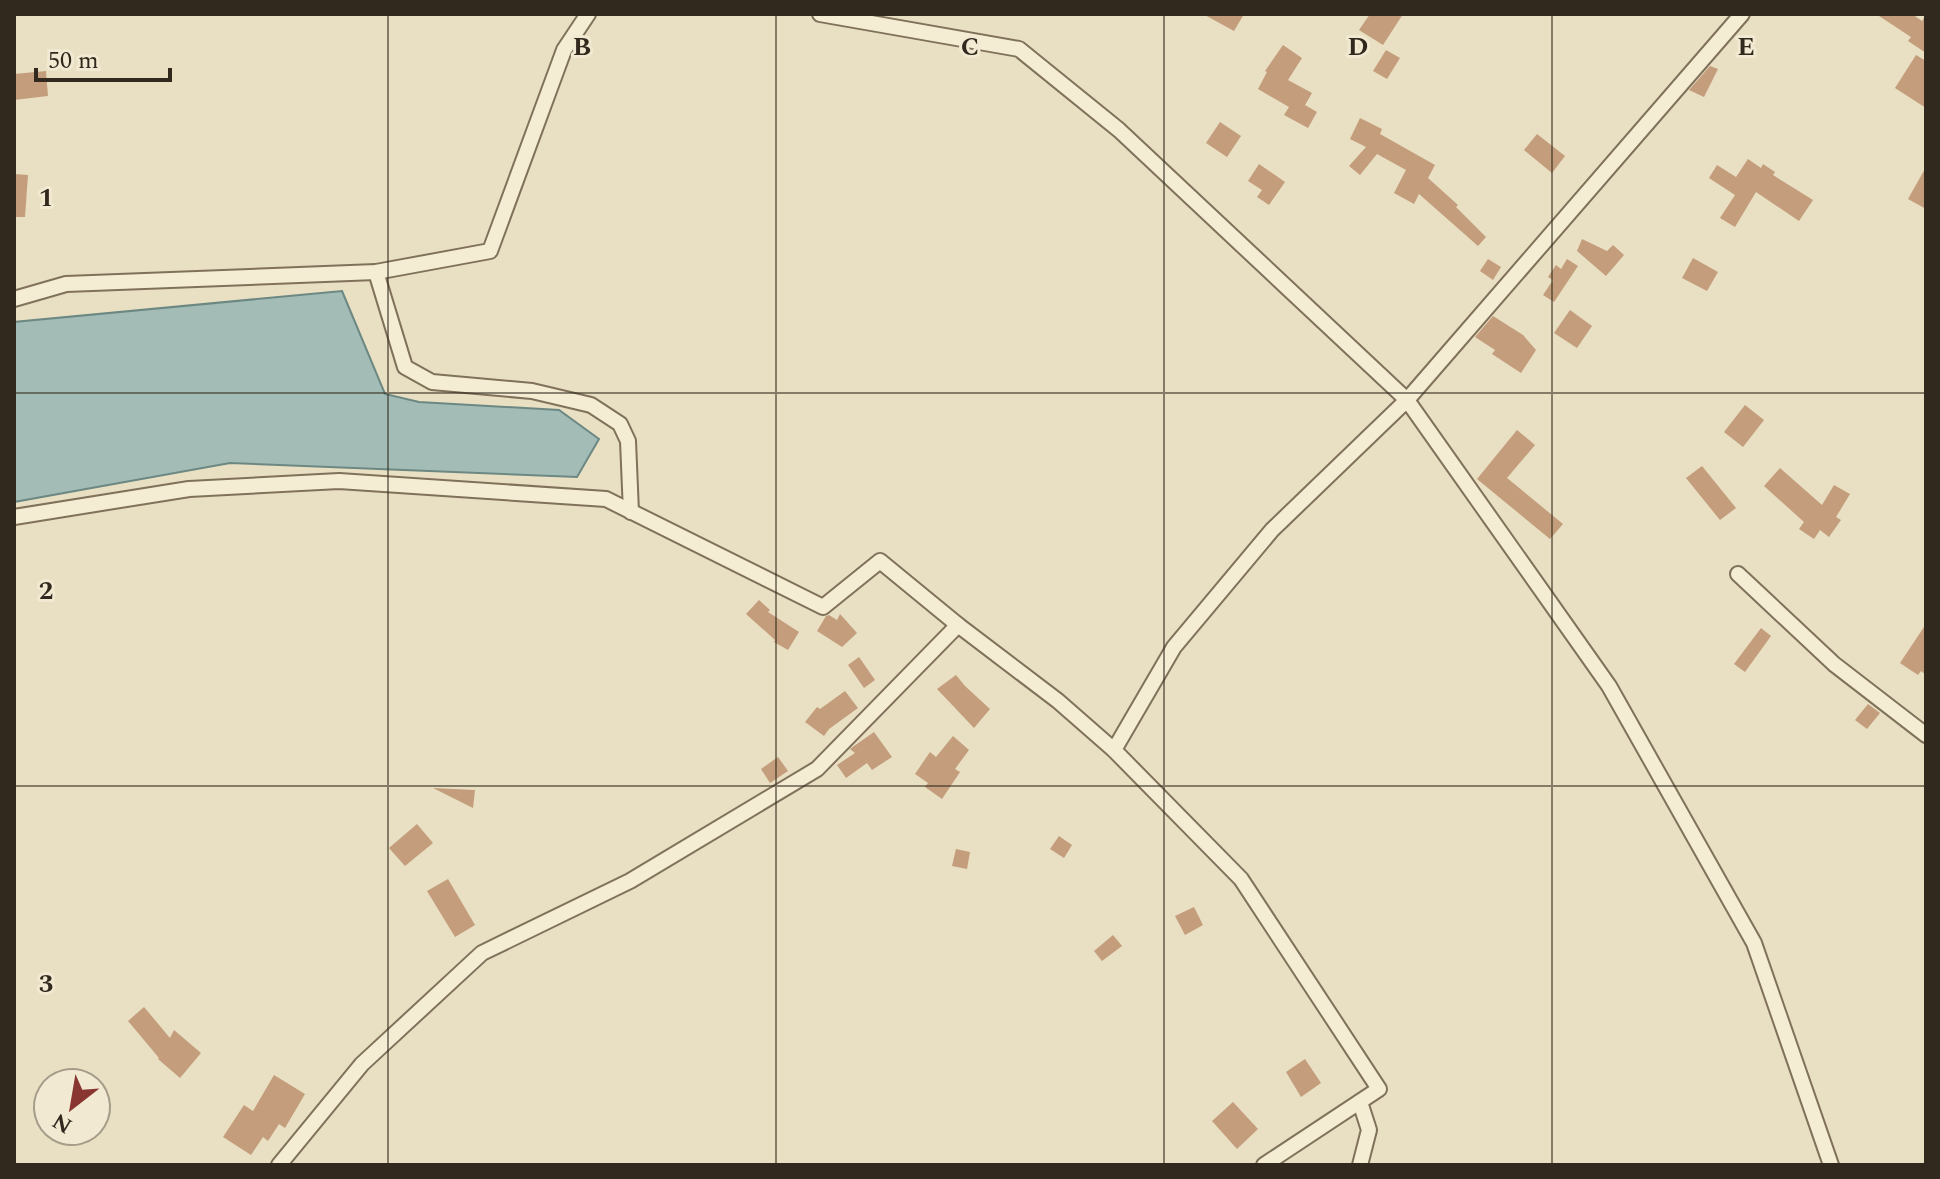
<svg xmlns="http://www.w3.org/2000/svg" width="1940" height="1179" font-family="Spectral,serif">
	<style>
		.water { fill: #a4bcb6; stroke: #6c8883; stroke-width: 2 }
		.building { fill: #c39d7c }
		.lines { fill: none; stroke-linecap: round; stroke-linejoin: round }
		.street-casing { stroke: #80715b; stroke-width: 18 }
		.street { stroke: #f4edd4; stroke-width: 14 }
		.grid { fill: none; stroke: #32291e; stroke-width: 2; stroke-opacity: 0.55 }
		.grid-label { font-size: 26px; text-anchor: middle; font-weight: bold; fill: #32291e; stroke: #f1e9d1; stroke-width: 6; stroke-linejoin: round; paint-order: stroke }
	</style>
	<rect width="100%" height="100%" fill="#e9dfc2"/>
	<path class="water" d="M342 291 385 394 419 402 559 410 599 439 577 477 230 463 14 502V322Z"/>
	<g class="building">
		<path d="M1203 14H1244L1234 31Z"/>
		<path d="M1370 14H1403L1383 45 1359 30Z"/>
		<path d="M1876 14H1912L1922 21 1926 14V53L1908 41 1911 37Z"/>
		<path d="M1283 45 1302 58 1288 80 1312 93 1305 105 1317 112 1308 128 1284 115 1289 107 1258 89 1267 72 1265 71Z"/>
		<path d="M1386 50 1400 58 1387 79 1373 71Z"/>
		<path d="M1916 55 1926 61V108L1895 88Z"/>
		<path d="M1710 66 1718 69 1704 97 1689 90Z"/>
		<path d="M46 71 48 96 14 100V74Z"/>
		<path d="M1360 118 1382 129 1380 134 1435 165 1428 178 1458 205 1456 207 1486 237 1478 246 1419 194 1414 204 1394 193 1406 170 1377 154 1360 175 1349 166 1366 147 1350 139Z"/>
		<path d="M1220 122 1241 136 1227 157 1206 143Z"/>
		<path d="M1537 134 1565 156 1552 173 1524 150Z"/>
		<path d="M1748 159 1761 168 1763 164 1775 172 1773 175 1813 200 1799 221 1756 192 1735 227 1720 218 1735 195 1709 178 1717 165 1736 177Z"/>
		<path d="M1259 164 1285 182 1269 205 1257 197 1262 190 1248 181Z"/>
		<path d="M1926 167V209L1908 199Z"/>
		<path d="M14 174 28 175 25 217H14Z"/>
		<path d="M1582 239 1607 251 1613 245 1624 255 1606 276 1577 251Z"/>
		<path d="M1693 258 1718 272 1707 291 1682 278Z"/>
		<path d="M1488 259 1501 267 1493 280 1480 271Z"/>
		<path d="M1567 259 1578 266 1554 302 1543 295 1553 280 1548 277 1556 265 1561 269Z"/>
		<path d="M1570 310 1592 326 1577 348 1554 333Z"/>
		<path d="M1493 316 1523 335 1536 350 1521 373 1492 354 1495 350 1475 337Z"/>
		<path d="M1745 405 1764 420 1743 447 1724 432Z"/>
		<path d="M1517 430 1535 445 1507 478 1563 524 1550 539 1477 479Z"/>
		<path d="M1702 466 1736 508 1720 520 1686 478Z"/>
		<path d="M1780 468 1822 505 1834 485 1850 494 1836 517 1841 520 1829 537 1820 530 1814 539 1799 529 1804 522 1764 486Z"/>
		<path d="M759 600 770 610 768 612 799 632 788 650 774 642 775 640 746 614Z"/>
		<path d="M840 614 857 633 842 647 817 631 826 616 829 615 837 620Z"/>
		<path d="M1926 624V675L1921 671 1918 675 1900 663Z"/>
		<path d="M1761 628 1771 636 1745 672 1734 664Z"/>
		<path d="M859 657 875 680 864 688 848 665Z"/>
		<path d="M956 675 965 686 990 709 974 728 937 689Z"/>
		<path d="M845 691 858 708 829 729 824 736 805 722 817 707 820 709Z"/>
		<path d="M1868 704 1880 713 1867 729 1855 720Z"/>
		<path d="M874 732 892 757 872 770 867 763 846 778 837 765 855 753 850 749 854 746Z"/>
		<path d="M953 736 969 750 955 769 960 772 942 799 925 787 928 783 915 774 930 752 936 757Z"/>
		<path d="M778 757 788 771 770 783 761 769Z"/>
		<path d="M433 788 475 790 473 808Z"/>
		<path d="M417 824 433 843 405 866 389 848Z"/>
		<path d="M1059 836 1072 845 1064 858 1050 849Z"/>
		<path d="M956 849 970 852 967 869 952 866Z"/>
		<path d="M448 879 475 925 455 937 427 891Z"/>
		<path d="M1194 907 1203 925 1185 935 1175 916Z"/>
		<path d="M1113 935 1122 946 1102 961 1094 951Z"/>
		<path d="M144 1007 170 1038 174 1030 201 1053 180 1078 158 1059 159 1058 128 1021Z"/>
		<path d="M1305 1059 1321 1083 1301 1097 1286 1072Z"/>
		<path d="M274 1075 305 1094 285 1128 279 1124 268 1141 263 1137 251 1155 223 1137 244 1105 253 1111Z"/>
		<path d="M1233 1102 1258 1129 1237 1149 1212 1121Z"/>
	</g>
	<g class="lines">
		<defs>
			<g id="street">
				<path d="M820 14 1019 49 1119 130 1407 400 1609 686 1754 943 1831 1165"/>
				<path d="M376 272 405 367 432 382 532 391 591 405 620 424 628 441 631 512"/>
				<path d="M14 299 66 284 376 272 490 251 564 50 588 14"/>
				<path d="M14 517 189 489 339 481 606 499 823 607 880 561 958 625"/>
				<path d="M1738 574 1834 664 1926 735"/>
				<path d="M1114 750 1174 647 1272 530 1407 400 1742 14"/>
				<path d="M1360 1102 1369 1130 1360 1165"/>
				<path d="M279 1165 362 1064 482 953 630 881 817 769 958 625 1058 701 1114 750 1241 879 1379 1089 1264 1165"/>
			</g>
		</defs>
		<use href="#street" class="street-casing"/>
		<use href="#street" class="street"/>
	</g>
	<path class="grid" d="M388 14V1165M776 14V1165M1164 14V1165M1552 14V1165M14 393H1926M14 786H1926"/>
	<g class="grid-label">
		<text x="582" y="55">B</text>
		<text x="970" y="55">C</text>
		<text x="1358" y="55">D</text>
		<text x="1746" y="55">E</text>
		<text x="46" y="206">1</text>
		<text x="46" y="599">2</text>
		<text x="46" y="992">3</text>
	</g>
	<rect width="1940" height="1179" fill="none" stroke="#32291e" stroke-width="32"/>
	<g transform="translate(72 1107) rotate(211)"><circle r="38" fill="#f1e9d1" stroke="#a59c89" stroke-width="2"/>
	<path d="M0-6L14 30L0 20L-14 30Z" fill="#893632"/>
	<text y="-12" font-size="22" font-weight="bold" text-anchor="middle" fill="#32291e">N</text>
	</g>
	<path d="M36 68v12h134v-12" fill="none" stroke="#32291e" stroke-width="4"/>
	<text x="48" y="68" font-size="24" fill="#32291e" stroke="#f1e9d1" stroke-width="6" paint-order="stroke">50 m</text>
</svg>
